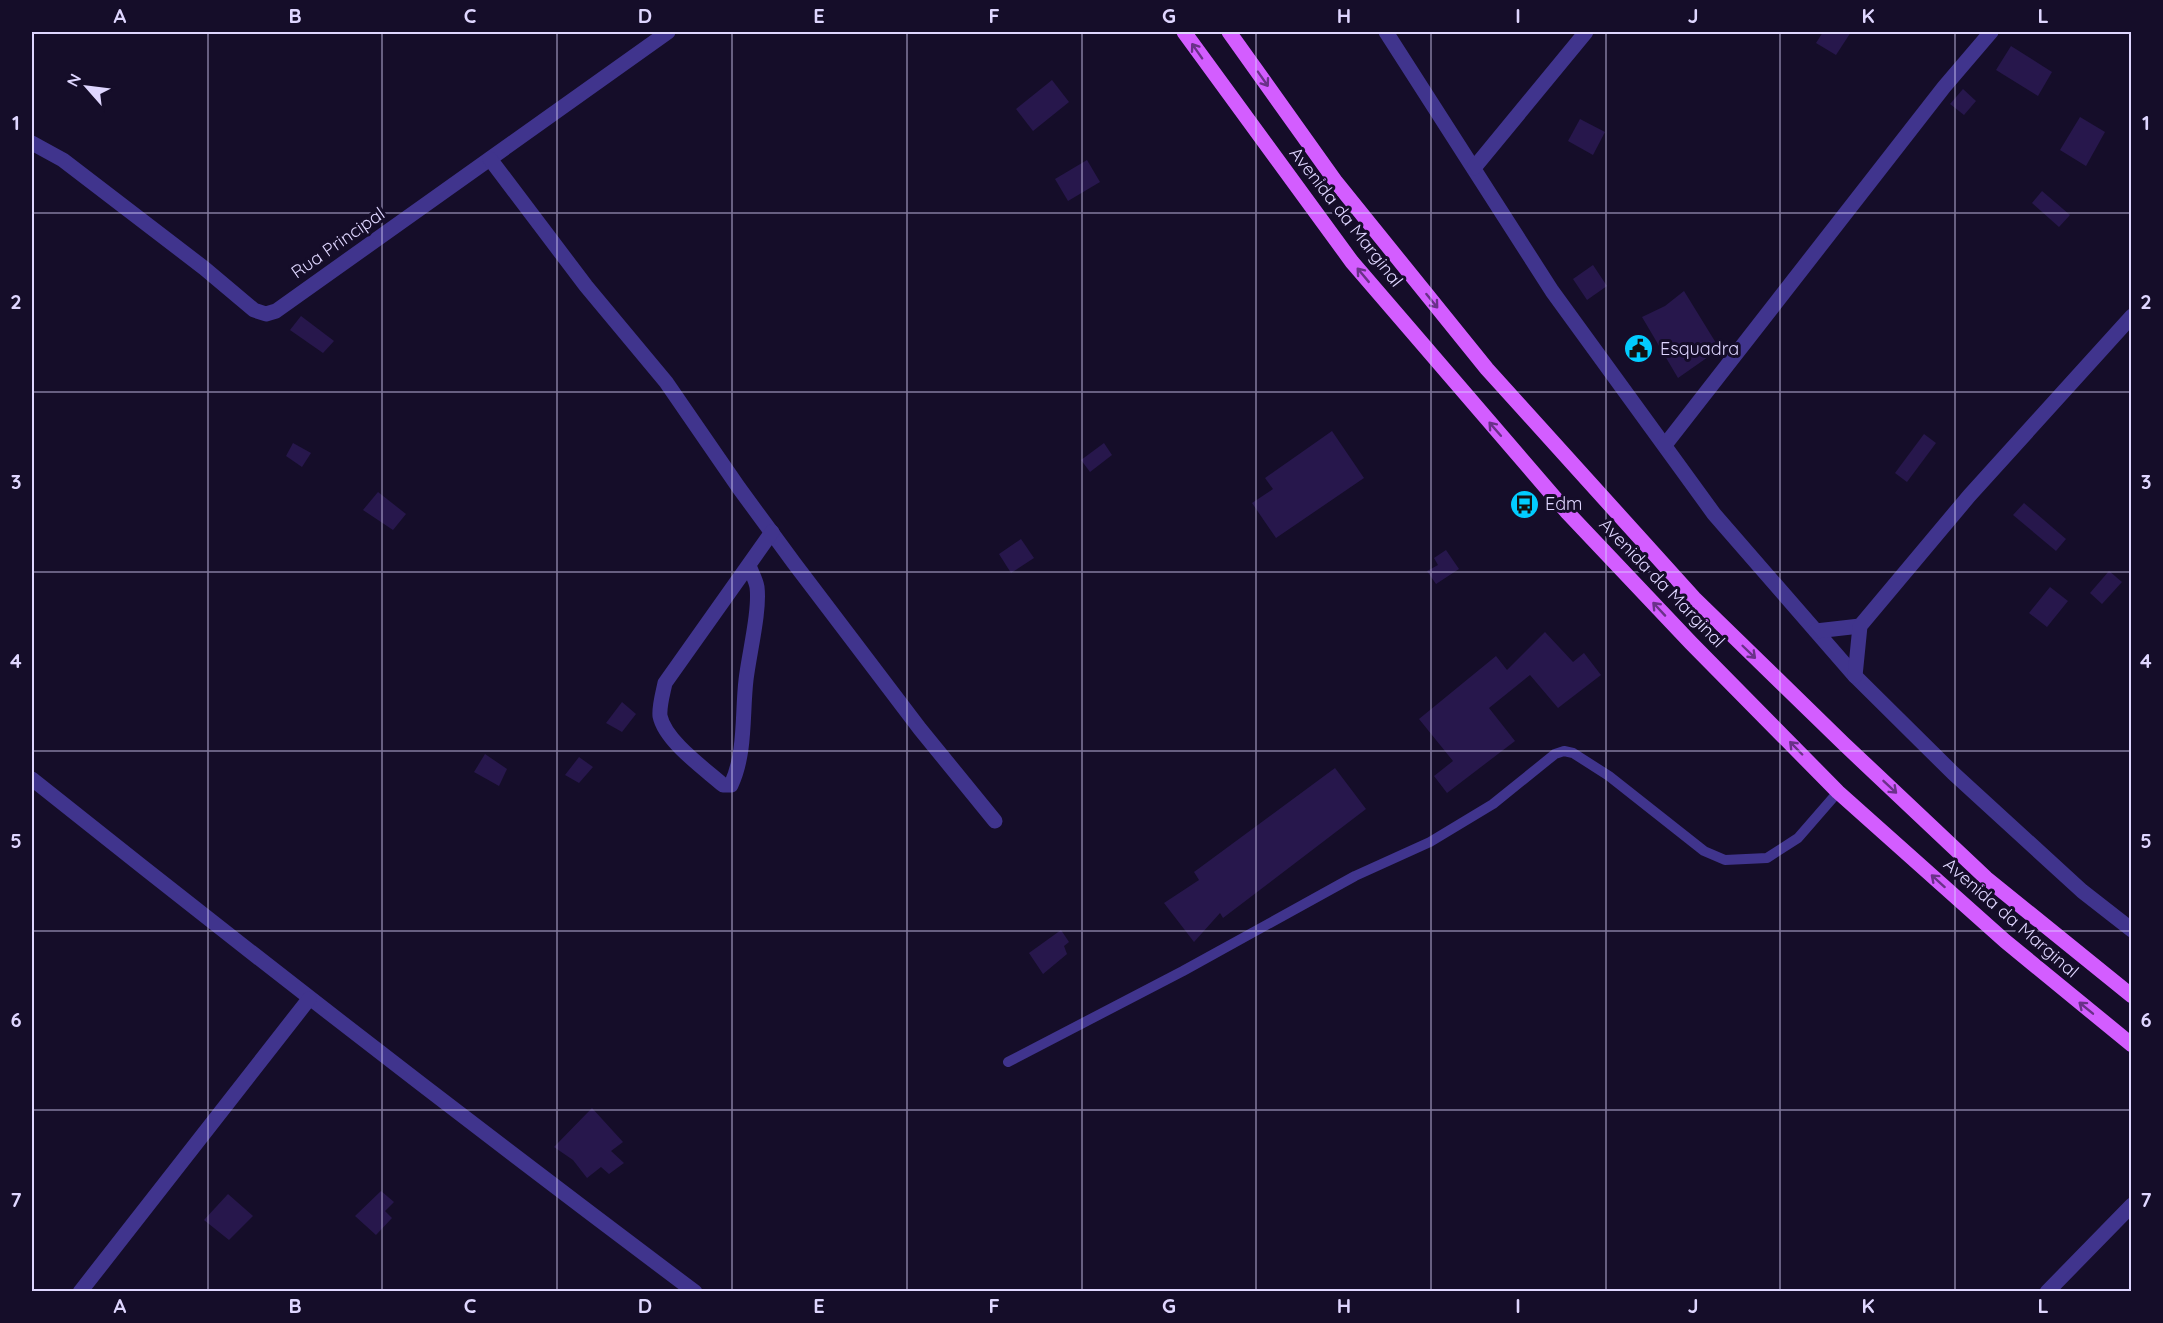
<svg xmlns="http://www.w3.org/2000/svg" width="2163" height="1323" font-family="Quicksand,sans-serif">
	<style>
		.building { fill: #27174c }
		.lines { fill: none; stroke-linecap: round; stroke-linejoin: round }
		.service { stroke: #40348d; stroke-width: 10 }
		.minor { stroke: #40348d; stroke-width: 15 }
		.primary { stroke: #d35dff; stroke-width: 15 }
		.oneway { stroke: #6a3189 }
		.grid { fill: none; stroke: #dfd6ff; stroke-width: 1.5; stroke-opacity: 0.55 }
		.labels { text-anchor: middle; stroke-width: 6; stroke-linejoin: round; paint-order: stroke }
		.street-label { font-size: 18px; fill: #dfd6ff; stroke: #150d29 }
		.poi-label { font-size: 18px; fill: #dfd6ff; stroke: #150d29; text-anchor: start }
		.neatline { fill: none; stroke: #dfd6ff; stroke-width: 2 }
		.grid-label { font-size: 20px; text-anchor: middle; font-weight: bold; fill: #dfd6ff }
	</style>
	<rect width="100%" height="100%" fill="#150d29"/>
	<g class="building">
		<path d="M1823 32H1851L1836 55 1816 43Z"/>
		<path d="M2011 46 2052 72 2038 96 1996 70Z"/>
		<path d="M1052 80 1069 102 1033 131 1016 109Z"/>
		<path d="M1963 89 1976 101 1964 115 1950 104Z"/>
		<path d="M2080 117 2105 132 2086 166 2060 150Z"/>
		<path d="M1580 119 1605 132 1593 155 1568 141Z"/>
		<path d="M1087 160 1100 182 1068 201 1055 179Z"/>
		<path d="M2042 191 2070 215 2059 227 2032 203Z"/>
		<path d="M1593 265 1607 286 1587 300 1573 279Z"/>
		<path d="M1684 291 1716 343 1705 352 1708 357 1678 378 1642 317 1665 306Z"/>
		<path d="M301 316 334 341 323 353 290 330Z"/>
		<path d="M1332 431 1364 478 1276 538 1252 503 1273 489 1265 478Z"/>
		<path d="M1924 434 1936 443 1907 482 1895 473Z"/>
		<path d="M293 443 311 453 302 467 286 456Z"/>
		<path d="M1104 443 1112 455 1090 472 1081 460Z"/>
		<path d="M378 492 406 514 393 530 363 510Z"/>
		<path d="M2024 503 2066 539 2056 551 2013 515Z"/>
		<path d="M1021 539 1034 558 1011 573 999 554Z"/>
		<path d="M1446 550 1459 569 1436 584 1427 571 1438 565 1434 558Z"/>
		<path d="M2109 571 2122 582 2102 604 2090 593Z"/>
		<path d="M2050 587 2068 601 2047 627 2029 613Z"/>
		<path d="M1545 632 1573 662 1584 653 1601 675 1558 708 1530 675 1489 708 1515 741 1447 793 1434 776 1453 761 1419 719 1496 656 1507 670Z"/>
		<path d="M622 702 636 714 622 732 606 723Z"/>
		<path d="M485 754 507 769 499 786 474 772Z"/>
		<path d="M579 757 593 767 579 783 565 775Z"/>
		<path d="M1335 768 1366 809 1223 918 1220 913 1194 942 1164 903 1199 880 1194 872Z"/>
		<path d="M1061 930 1069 942 1064 946 1067 954 1043 974 1029 953Z"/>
		<path d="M592 1108 623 1142 611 1151 624 1163 609 1174 601 1167 587 1178 573 1160 554 1147Z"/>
		<path d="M381 1191 394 1202 385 1211 392 1218 376 1235 355 1216Z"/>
		<path d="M228 1194 253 1216 229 1240 204 1220Z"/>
	</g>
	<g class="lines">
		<path class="service" d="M1008 1062 1183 971 1355 876 1430 842 1493 804 1555 754 1564 751 1573 753 1609 776 1704 851 1725 860 1767 858 1798 838 1838 792"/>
		<g class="minor">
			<path d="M1386 32 1552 291 1714 514 1855 676 1953 773 2082 891 2132 930"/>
			<path d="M32 143 63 160 204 268 254 310 266 314 276 311 668 32"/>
			<path d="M490 159 586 286 666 382 739 488 794 563 920 729 995 821"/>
			<path d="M1474 168 1586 32"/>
			<path d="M1665 445 1944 87 1991 32"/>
			<path d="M749 565C751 572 756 580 757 587 760 611 749 654 746 680 742 714 746 753 731 785H723C705 769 665 741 660 716 659 706 663 693 665 683L772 532"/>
			<path d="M1816 631 1860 626"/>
			<path d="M1855 676 1860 626 1969 496 2132 316"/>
			<path d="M32 779C250 953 471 1124 695 1292"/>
			<path d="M80 1292 309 999"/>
			<path d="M2047 1292 2132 1205"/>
		</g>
		<g class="primary">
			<path d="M1184 32 1352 262 1567 512 1691 643 1838 792 2005 941 2132 1045"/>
			<path d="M1229 32 1336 182 1487 369 1694 598 1844 744 1986 878 2132 996"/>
		</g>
	</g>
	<defs><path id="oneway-shaft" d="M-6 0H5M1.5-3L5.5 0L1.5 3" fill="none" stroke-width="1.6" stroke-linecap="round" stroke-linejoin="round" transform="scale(1.5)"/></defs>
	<g class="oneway">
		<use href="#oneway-shaft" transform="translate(1197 51) rotate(-125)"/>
		<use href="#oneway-shaft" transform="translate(1263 79) rotate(55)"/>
		<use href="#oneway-shaft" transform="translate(1363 275) rotate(-130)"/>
		<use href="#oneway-shaft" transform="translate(1432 301) rotate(51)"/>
		<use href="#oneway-shaft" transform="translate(1495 429) rotate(-131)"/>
		<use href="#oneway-shaft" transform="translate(1659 609) rotate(-133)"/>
		<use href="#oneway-shaft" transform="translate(1749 652) rotate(44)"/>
		<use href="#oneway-shaft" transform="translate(1796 748) rotate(-134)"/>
		<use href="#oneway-shaft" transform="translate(1890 787) rotate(43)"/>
		<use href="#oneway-shaft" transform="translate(1938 881) rotate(-138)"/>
		<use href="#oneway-shaft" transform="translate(2086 1008) rotate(-141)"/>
	</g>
	<path class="grid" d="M208 32V1292M382 32V1292M557 32V1292M732 32V1292M907 32V1292M1082 32V1292M1256 32V1292M1431 32V1292M1606 32V1292M1780 32V1292M1955 32V1292M32 213H2132M32 392H2132M32 572H2132M32 751H2132M32 931H2132M32 1110H2132"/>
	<defs>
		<symbol id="civic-disc" viewBox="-11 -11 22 22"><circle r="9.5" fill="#02ccff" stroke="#150d29"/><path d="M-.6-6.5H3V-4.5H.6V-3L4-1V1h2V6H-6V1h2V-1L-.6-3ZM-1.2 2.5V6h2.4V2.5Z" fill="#111"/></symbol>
		<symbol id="bus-disc" viewBox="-11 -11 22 22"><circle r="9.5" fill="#02ccff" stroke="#150d29"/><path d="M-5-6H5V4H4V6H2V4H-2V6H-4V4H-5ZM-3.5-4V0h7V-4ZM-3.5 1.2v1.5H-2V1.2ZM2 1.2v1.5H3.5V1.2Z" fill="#111"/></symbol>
	</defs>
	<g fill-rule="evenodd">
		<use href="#civic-disc" x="1622" y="332" width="33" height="33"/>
		<use href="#bus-disc" x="1508" y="488" width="33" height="33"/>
	</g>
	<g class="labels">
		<g class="street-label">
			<text transform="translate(1346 217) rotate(52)" y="6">Avenida da Marginal</text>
			<text transform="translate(338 243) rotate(-35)" y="6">Rua Principal</text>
			<text transform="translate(1662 583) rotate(46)" y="6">Avenida da Marginal</text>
			<text transform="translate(2011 918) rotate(41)" y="6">Avenida da Marginal</text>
		</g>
		<g class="poi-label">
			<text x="1660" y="355">Esquadra</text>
			<text x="1545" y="510">Edm</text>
		</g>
	</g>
	<rect width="2163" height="1323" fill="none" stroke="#150d29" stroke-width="66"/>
	<g transform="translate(87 87) rotate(298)" stroke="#150d29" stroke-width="4.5" paint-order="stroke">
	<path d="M0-4.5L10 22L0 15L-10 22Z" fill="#dfd6ff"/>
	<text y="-9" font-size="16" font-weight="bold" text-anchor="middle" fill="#dfd6ff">N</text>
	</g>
	<rect x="33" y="33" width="2097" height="1257" class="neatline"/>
	<g class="grid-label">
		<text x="120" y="23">A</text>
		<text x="295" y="23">B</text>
		<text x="470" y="23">C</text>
		<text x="645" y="23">D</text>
		<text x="819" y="23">E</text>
		<text x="994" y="23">F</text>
		<text x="1169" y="23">G</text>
		<text x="1344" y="23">H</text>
		<text x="1518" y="23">I</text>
		<text x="1693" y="23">J</text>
		<text x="1868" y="23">K</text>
		<text x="2043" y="23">L</text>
		<text x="16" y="130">1</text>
		<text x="2146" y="130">1</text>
		<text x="16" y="309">2</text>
		<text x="2146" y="309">2</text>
		<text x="16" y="489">3</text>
		<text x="2146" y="489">3</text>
		<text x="16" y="668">4</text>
		<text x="2146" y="668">4</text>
		<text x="16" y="848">5</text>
		<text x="2146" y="848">5</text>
		<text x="16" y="1027">6</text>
		<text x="2146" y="1027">6</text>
		<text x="16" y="1207">7</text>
		<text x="2146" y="1207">7</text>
		<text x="120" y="1313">A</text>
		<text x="295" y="1313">B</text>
		<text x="470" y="1313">C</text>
		<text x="645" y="1313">D</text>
		<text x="819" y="1313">E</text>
		<text x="994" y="1313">F</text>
		<text x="1169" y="1313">G</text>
		<text x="1344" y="1313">H</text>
		<text x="1518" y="1313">I</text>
		<text x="1693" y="1313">J</text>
		<text x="1868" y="1313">K</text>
		<text x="2043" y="1313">L</text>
	</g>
</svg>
